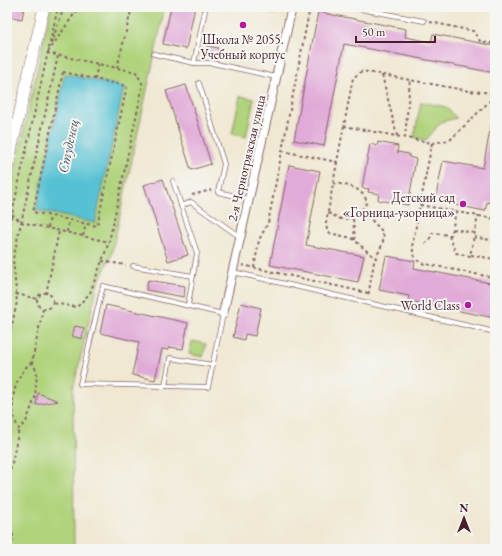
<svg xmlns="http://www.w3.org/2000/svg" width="502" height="556" font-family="'EB Garamond',serif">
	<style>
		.green { fill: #b0d37b; stroke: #7d7953 }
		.water { fill: #57c1d3; stroke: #50707f }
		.building { fill: #e1aad8 }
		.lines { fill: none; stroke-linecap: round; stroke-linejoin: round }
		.lane-casing { stroke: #846566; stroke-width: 5.5 }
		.street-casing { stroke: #846566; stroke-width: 10 }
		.secondary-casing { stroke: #846566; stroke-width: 12 }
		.path { stroke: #846566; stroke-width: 2; stroke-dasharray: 3 3; stroke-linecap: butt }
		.lane { stroke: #fff; stroke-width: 4 }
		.street { stroke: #fff; stroke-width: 8 }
		.secondary { stroke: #fff; stroke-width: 11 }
		.poi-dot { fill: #b5179e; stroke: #f6f6f2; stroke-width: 1.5 }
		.labels { text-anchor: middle; stroke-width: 4; stroke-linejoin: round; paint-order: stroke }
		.poi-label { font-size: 13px; fill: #4a1f2b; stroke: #f6f6f2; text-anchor: end }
		.street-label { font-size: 13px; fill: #4a1f2b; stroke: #f6f6f2 }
		.water-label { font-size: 14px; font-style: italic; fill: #4f5866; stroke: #f6f6f2 }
	</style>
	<rect width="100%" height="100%" fill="#f6f6f2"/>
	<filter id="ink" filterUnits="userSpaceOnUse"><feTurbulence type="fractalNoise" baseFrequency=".025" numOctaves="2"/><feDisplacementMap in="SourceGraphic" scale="8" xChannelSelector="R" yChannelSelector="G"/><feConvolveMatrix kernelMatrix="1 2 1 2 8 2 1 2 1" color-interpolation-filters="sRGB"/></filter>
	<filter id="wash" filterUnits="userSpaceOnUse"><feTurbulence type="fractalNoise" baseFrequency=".012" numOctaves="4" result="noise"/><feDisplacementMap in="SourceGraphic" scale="16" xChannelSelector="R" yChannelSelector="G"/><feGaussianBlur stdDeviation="0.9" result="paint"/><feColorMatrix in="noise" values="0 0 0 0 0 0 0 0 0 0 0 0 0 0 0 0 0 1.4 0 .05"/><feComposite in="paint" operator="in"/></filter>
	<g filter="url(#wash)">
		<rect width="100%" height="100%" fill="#f0e8d3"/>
		<g class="green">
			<path d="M51 7H165L111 256 98 283 73 389 74 549H7V207Z"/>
			<path d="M240 96 254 99 246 137 232 134Z"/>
			<path d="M421 102 446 107 456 118 441 122 426 140 414 137Z"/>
			<path d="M192 341 206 344 203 357 189 354Z"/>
		</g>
		<path class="water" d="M65 74 124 87 95 223 36 210Z"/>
		<g id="blocks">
			<g class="building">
				<path d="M7 7H24L22 19 7 16Z"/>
				<path d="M171 7H195L186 49 163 44Z"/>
				<path d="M318 12 406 29 405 37 431 42 433 34 495 46V73L344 44 324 146 294 140Z"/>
				<path d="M207 46 218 48 216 57 206 55Z"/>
				<path d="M186 85 211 164 191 170 166 91Z"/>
				<path d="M491 125 495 126V204L487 202 485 211 435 201 443 161 483 168Z"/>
				<path d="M378 142 398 146 397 152 409 154V157L416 159 408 205 378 200 379 194 368 192 369 189 362 188 370 144 377 146Z"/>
				<path d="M289 165 320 171 306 245 364 256 358 282 270 265Z"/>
				<path d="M163 179 188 255 168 261 144 185Z"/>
				<path d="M386 256 415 261 414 268 495 284V318L408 301 409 296 379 290Z"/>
				<path d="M148 280 185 286 184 297 146 290Z"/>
				<path d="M241 303 261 308 255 336 245 334 244 340 233 337Z"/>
				<path d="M106 305 188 323 183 349 169 347 168 350 162 349 155 380 132 375 139 342 100 333Z"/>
				<path d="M75 326 84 328 82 339 72 336Z"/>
				<path d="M38 393 58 401 36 405Z"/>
			</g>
		</g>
	</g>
	<g filter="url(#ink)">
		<use href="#blocks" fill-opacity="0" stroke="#846566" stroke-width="1"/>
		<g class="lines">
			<defs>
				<g id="lane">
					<path d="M350 7 424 21"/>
					<path d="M271 9V7"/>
					<path d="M154 54 194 63H212L276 77"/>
					<path d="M194 63 205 11"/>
					<path d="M199 83 224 164 218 192 249 199"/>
					<path d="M173 181 197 253 193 276"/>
					<path d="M181 206 191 202 240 237"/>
					<path d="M133 266 193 276 188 305"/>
					<path d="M233 272 495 332"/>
					<path d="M103 286 223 314 208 387 80 384Z"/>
					<path d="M165 386 170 358 213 365"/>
				</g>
				<path id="street" d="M223 314 292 7"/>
				<path id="secondary" d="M7 168 44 7"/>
			</defs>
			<use href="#lane" class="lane-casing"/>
			<use href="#street" class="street-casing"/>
			<use href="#secondary" class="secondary-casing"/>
			<g class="path">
				<path d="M430 22 473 31 480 41 495 44"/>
				<path d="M51 44 64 7"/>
				<path d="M48 52 79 7"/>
				<path d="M47 53 136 72 143 85 109 242 90 293 77 307 52 303"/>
				<path d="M117 68 132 7"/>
				<path d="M63 72 127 86 97 226 33 212Z"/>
				<path d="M382 75 397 136"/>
				<path d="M95 79 98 64"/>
				<path d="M344 126 432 143 450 140 495 96"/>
				<path d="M405 138 410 80"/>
				<path d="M432 143 412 247 415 258 421 263 495 278"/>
				<path d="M282 151 337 162 353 78 362 71 469 91 495 93"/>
				<path d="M337 162 326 223 327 230 329 233 352 238 375 258"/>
				<path d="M333 183C347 185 362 187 367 202L362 210"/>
				<path d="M192 195 211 190"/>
				<path d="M420 205 495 219"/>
				<path d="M328 213 341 219 353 218"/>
				<path d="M12 214 21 222 109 242"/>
				<path d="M48 228 50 216"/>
				<path d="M453 229 475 233"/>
				<path d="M67 232 69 220"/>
				<path d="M7 236 58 7"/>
				<path d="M83 236 86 224"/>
				<path d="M449 236 456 253 470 256 478 216"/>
				<path d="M474 237 495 241"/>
				<path d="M355 240 353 218 362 210 381 230 384 237 382 245 374 262 368 297"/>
				<path d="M425 243 429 241 432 233 451 235 456 212"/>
				<path d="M471 255 495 259"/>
				<path d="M102 261 126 265"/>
				<path d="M242 265 368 293"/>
				<path d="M254 268 259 240 268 223 310 7"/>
				<circle cx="45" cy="301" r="8"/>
				<path d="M16 294 38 299"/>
				<path d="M46 294 59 231"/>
				<path d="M7 347 17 302 13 259 58 56"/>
				<path d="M32 362C13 376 7 409 19 429L26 422 35 398 37 372 32 362 43 309"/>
				<path d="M7 416 12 413"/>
				<path d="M7 487 19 429"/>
				<path d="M7 523C14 531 15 540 9 549"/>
			</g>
			<use href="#lane" class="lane"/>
			<use href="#street" class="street"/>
			<use href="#secondary" class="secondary"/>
		</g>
	</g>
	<g class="poi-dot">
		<circle cx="243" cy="25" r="4"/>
		<circle cx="463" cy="204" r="4"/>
		<circle cx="468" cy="305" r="4"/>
	</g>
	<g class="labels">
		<g class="poi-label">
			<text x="243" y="44" text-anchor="middle">Школа № 2055.<tspan x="243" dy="15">Учебный корпус</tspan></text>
			<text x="455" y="202">Детский сад<tspan x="455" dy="15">«Горница-узорница»</tspan></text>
			<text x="460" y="310">World Class</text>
		</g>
		<g class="street-label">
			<text transform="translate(246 158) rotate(-77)" y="5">2-я Черногрязская улица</text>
		</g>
		<g class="water-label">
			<text transform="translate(68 146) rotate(-78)" y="5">Студенец</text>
		</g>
	</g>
	<rect width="502" height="556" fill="none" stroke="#f6f6f2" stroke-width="24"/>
	<g transform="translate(464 518)" stroke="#f6f6f2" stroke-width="3" paint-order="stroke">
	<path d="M0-3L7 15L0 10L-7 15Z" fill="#4a1f2b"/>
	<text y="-6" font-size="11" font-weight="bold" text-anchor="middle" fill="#4a1f2b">N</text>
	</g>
	<path d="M356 36v6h79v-6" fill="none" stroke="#4a1f2b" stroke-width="2"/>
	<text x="362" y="36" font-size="12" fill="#4a1f2b" stroke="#f6f6f2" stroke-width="3" paint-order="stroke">50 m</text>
</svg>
